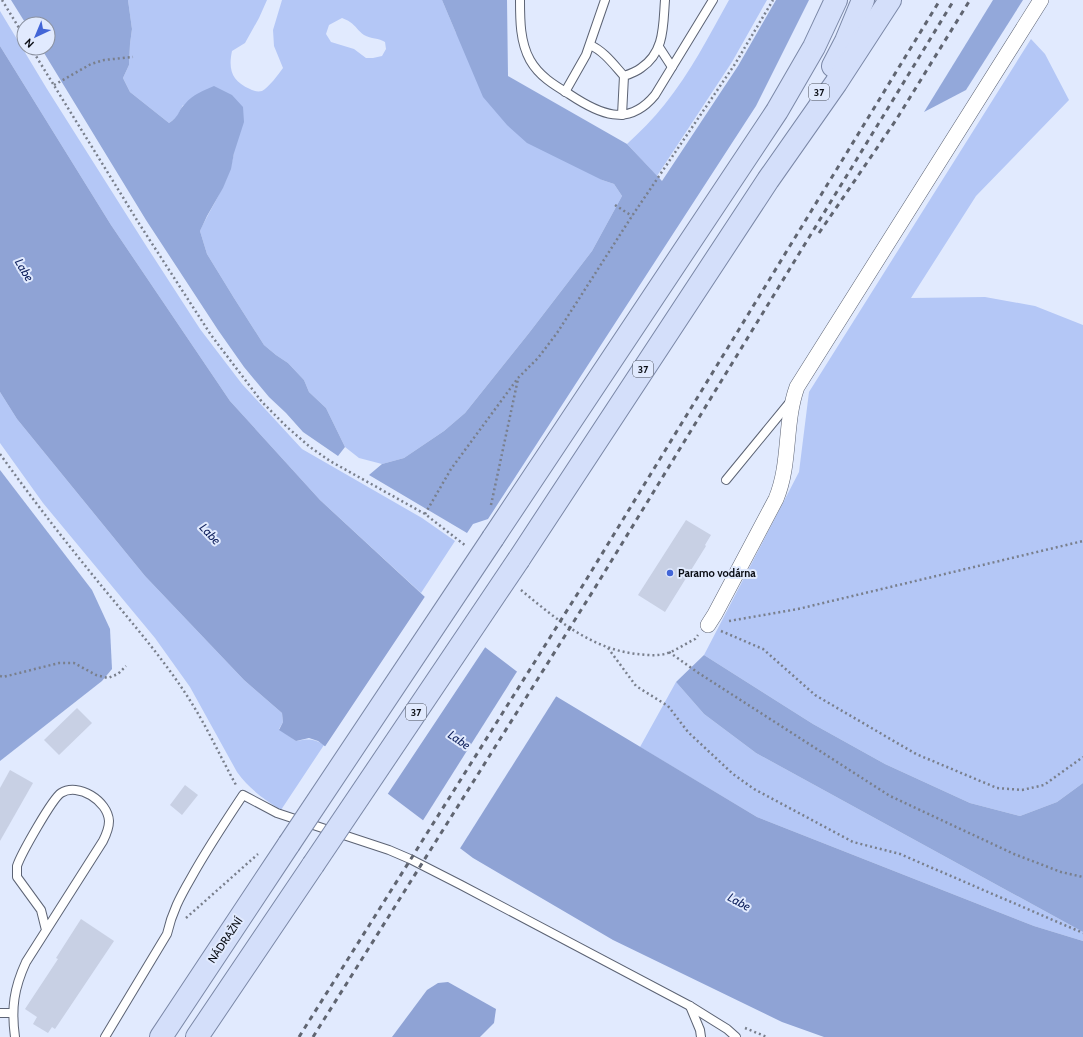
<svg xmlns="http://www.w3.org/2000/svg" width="1083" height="1037" font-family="Cabin,sans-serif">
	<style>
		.green { fill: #b4c7f6; fill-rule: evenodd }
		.forest { fill: #93a8da }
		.water { fill: #8fa3d5 }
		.pier { fill: #e1eafe }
		.building { fill: #c8d0e4 }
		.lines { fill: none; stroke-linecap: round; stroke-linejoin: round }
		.service-casing { stroke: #5c6374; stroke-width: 10 }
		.minor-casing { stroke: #5c6374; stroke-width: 16 }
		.primary-casing { stroke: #7b88a7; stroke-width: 24 }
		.path { stroke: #797f8c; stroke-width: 2.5; stroke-dasharray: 2 3; stroke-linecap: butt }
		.service { stroke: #fff; stroke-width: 8 }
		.minor { stroke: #fff; stroke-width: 15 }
		.primary { stroke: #d4dffa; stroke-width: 22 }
		.rail { stroke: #606571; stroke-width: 3; stroke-dasharray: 5 5; stroke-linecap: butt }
		.primary-bridge-casing { stroke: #7b88a7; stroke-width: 24; stroke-linecap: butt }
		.primary-bridge { stroke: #d4dffa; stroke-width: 22 }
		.poi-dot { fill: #4265d7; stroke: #e1eafe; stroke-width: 1.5 }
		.labels { text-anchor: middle; stroke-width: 4; stroke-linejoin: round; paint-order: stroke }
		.shield { fill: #e1eafe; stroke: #4b505b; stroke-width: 1 }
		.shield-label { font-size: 10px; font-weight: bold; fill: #0b0e15 }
		.poi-label { font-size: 11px; font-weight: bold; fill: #0b0e15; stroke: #e1eafe; text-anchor: start }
		.street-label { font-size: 11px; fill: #0b0e15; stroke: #e1eafe }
		.water-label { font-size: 12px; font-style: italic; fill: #152661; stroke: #e1eafe }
	</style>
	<rect width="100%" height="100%" fill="#e1eafe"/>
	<g class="green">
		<path d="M128 0H267L259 18 245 43 232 51C228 70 232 81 250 89 253 91 258 92 262 91 269 87 278 75 283 68L274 46 273 30 282 0H442L456 33 602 180 614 184 622 196 592 251 529 333 465 413 444 431 404 458 382 464 359 458 345 447 326 408 309 392 304 380 288 363 276 355 264 345 234 298 207 254 200 231C213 203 228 185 234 153L183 105 177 117 169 123 130 92 123 78 129 65 130 44 132 29ZM342 18C344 19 348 20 350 22 356 26 358 31 364 35 371 39 379 38 385 42L386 49 382 56 373 58H366L354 49 331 42 326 34 329 25Z"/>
		<path d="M729 0H767L732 62 657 176 627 144C640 132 653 119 665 104 690 73 709 36 729 0Z"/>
		<path d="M0 11 47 89 145 244 200 329 242 384 302 449 422 518 455 541 421 593 320 500 230 401 111 225 0 46Z"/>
		<path d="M1031 39 1045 54 1069 100 976 196 911 298 985 297 1035 306 1083 325V783L1057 802 1020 816 970 803 885 764 813 724 704 655 799 472 809 392Z"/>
		<path d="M0 392 17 419 145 576 244 680 282 713 283 722 279 729 296 741C307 739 314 738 324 745L281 810C264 799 249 789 237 772L190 687 155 638 43 503 0 443Z"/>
		<path d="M676 682 704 714 756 753 1083 932V941L1034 926 757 817 640 747Z"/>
	</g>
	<g class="forest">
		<path d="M11 0H128L132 29 130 44 129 65 123 78 130 92 169 123C180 116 177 112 185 104 193 94 203 91 214 86L232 95 243 107 244 122 234 153 231 169 223 188 207 216 200 231 207 254 234 298 264 345 276 355 288 363 304 380 309 392 326 408 345 447 338 456 303 432 286 413 269 397 244 367 218 330 146 220 41 48H48V24H26Z"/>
		<path d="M442 0H507L508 76 627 144 662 181 738 66 776 0H809L756 106 488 519 473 524 467 533 369 475 382 464 404 458 444 431 465 413 529 333 592 251 622 196 614 184 602 180 527 143 507 125 483 97Z"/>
		<path d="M993 0H1023L966 90 924 112Z"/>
		<path d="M0 470 92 590 110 629 112 669 102 681 0 761Z"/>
		<path d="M704 655 813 724 885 764 970 803 1020 816 1057 802 1083 783V932L756 753 704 714 676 682Z"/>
	</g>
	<g class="water">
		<path d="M0 46 111 225 230 401 320 500 452 622 524 677 757 817 1034 926 1083 941V1037H824L782 1022 613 940 473 858 318 741 309 738 296 741 279 730 283 722 282 713 244 680 145 576 17 419 0 392Z"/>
		<path d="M448 982 496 1009 494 1023 480 1037H392L427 990 438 983Z"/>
	</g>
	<g class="pier">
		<path d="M426 595 453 621 486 646 387 795 324 748Z"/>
		<path d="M518 670 557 695 459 850 422 822Z"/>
	</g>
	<g class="building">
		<path d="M686 520 711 535 705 545 706 546 665 612 638 595Z"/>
		<path d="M77 708 92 723 59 755 44 740Z"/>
		<path d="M10 770 33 783 0 841V788Z"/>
		<path d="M185 785 198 795 182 815 170 805Z"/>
		<path d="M81 919 114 941 55 1029 52 1027 48 1033 33 1024 37 1017 25 1009 58 959 56 958Z"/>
	</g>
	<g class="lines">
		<defs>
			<g id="service">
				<path d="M520 0C520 20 520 42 530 60 539 76 554 85 569 94 599 114 628 128 655 95L713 0"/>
				<path d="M590 45C604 51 614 65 624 76"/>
				<path d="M659 47 672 67"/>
				<path d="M565 92 586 55 605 0"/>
				<path d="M622 115 624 76C630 74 636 72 641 68 665 52 663 25 665 0"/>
				<path d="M726 480 790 402"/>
				<path d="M690 1006 700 1030 701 1037"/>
				<path d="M0 1013H13"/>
				<path d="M15 1037C11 1008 14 988 26 962L103 841C106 835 109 828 109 821 108 801 78 782 61 793 52 799 21 854 17 866V877L41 910 46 930"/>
				<path d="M105 1037 167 934C172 912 180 897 191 878 207 849 225 822 243 795L277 813 389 850 410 859 461 885 690 1006 727 1029 736 1037"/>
			</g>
			<path id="minor" d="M708 625 715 614 776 499C791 463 784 423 797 387L1041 0"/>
			<g id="primary">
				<path d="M833 66 846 41 863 0"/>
				<path d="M493 538 777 111 814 47 836 0"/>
				<path d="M519 559 768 180 836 83 890 0"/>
				<path d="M161 1037 289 844"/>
				<path d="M197 1037 313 865"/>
			</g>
		</defs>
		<use href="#service" class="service-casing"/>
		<use href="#minor" class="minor-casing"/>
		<use href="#primary" class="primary-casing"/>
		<g class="path">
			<path d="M2 0 24 36"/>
			<path d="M31 48 140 225 211 335 262 402 287 427 310 447 330 461 425 514 466 546"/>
			<path d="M54 85 91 64 104 60 133 57"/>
			<path d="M615 205 632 216"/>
			<path d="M0 454C28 493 57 531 87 568 122 612 161 654 191 702 208 729 221 758 236 785"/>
			<path d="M491 505 518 379"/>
			<path d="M425 514 451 469 518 378 538 358 557 333 632 216 735 64 773 0"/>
			<path d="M521 590C556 619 591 649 637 654 646 655 656 656 665 654 675 651 685 644 695 639L698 635"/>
			<path d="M729 621 798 609 1083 541"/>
			<path d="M721 631 763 649 815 695 916 754 997 788 1022 790 1044 785 1083 757"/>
			<path d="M608 648 636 686 668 706 688 732 733 774 754 789 853 842 900 854 1083 933"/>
			<path d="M669 652 697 672 890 796 1014 854 1061 872 1083 877"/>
			<path d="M0 676 3 677 59 663H74L96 675 108 678 118 674 126 666"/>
			<path d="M186 918 258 854"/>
			<path d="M745 1028 767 1037"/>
		</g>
		<use href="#service" class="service"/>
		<use href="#minor" class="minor"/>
		<use href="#primary" class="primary"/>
		<g class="rail">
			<path d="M819 233 896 120 970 0"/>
			<path d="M299 1037 583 585 940 0"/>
			<path d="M313 1037 593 591 954 0"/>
		</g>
		<defs>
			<g id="primary-bridge">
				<path d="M289 844 493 538"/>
				<path d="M313 865 519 559"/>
			</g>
		</defs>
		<use href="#primary-bridge" class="primary-bridge-casing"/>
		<use href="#primary-bridge" class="primary-bridge"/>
	</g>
	<circle class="poi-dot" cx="670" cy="573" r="4"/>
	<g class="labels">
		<g class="shield">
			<rect x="809" y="84" width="20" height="16" rx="3"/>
			<rect x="633" y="361" width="20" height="16" rx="3"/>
			<rect x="406" y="704" width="20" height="16" rx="3"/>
		</g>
		<g class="shield-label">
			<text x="819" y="96">37</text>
			<text x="643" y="373">37</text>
			<text x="416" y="716">37</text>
		</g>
		<g class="poi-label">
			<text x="678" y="577">Paramo vodárna</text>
		</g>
		<g class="street-label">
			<text transform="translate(225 940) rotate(-56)" y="4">NÁDRAŽNÍ</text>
		</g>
		<g class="water-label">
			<text transform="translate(24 270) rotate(59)" y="4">Labe</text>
			<text transform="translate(210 534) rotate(46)" y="4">Labe</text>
			<text transform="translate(459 740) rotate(34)" y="4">Labe</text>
			<text transform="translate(739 902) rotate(29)" y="4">Labe</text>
		</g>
	</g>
	<g transform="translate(36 36) rotate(224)"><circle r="19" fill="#e1eafe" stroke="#8b92a1"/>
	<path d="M0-3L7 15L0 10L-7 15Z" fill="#4265d7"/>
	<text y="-6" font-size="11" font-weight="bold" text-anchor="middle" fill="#0b0e15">N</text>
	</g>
</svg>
